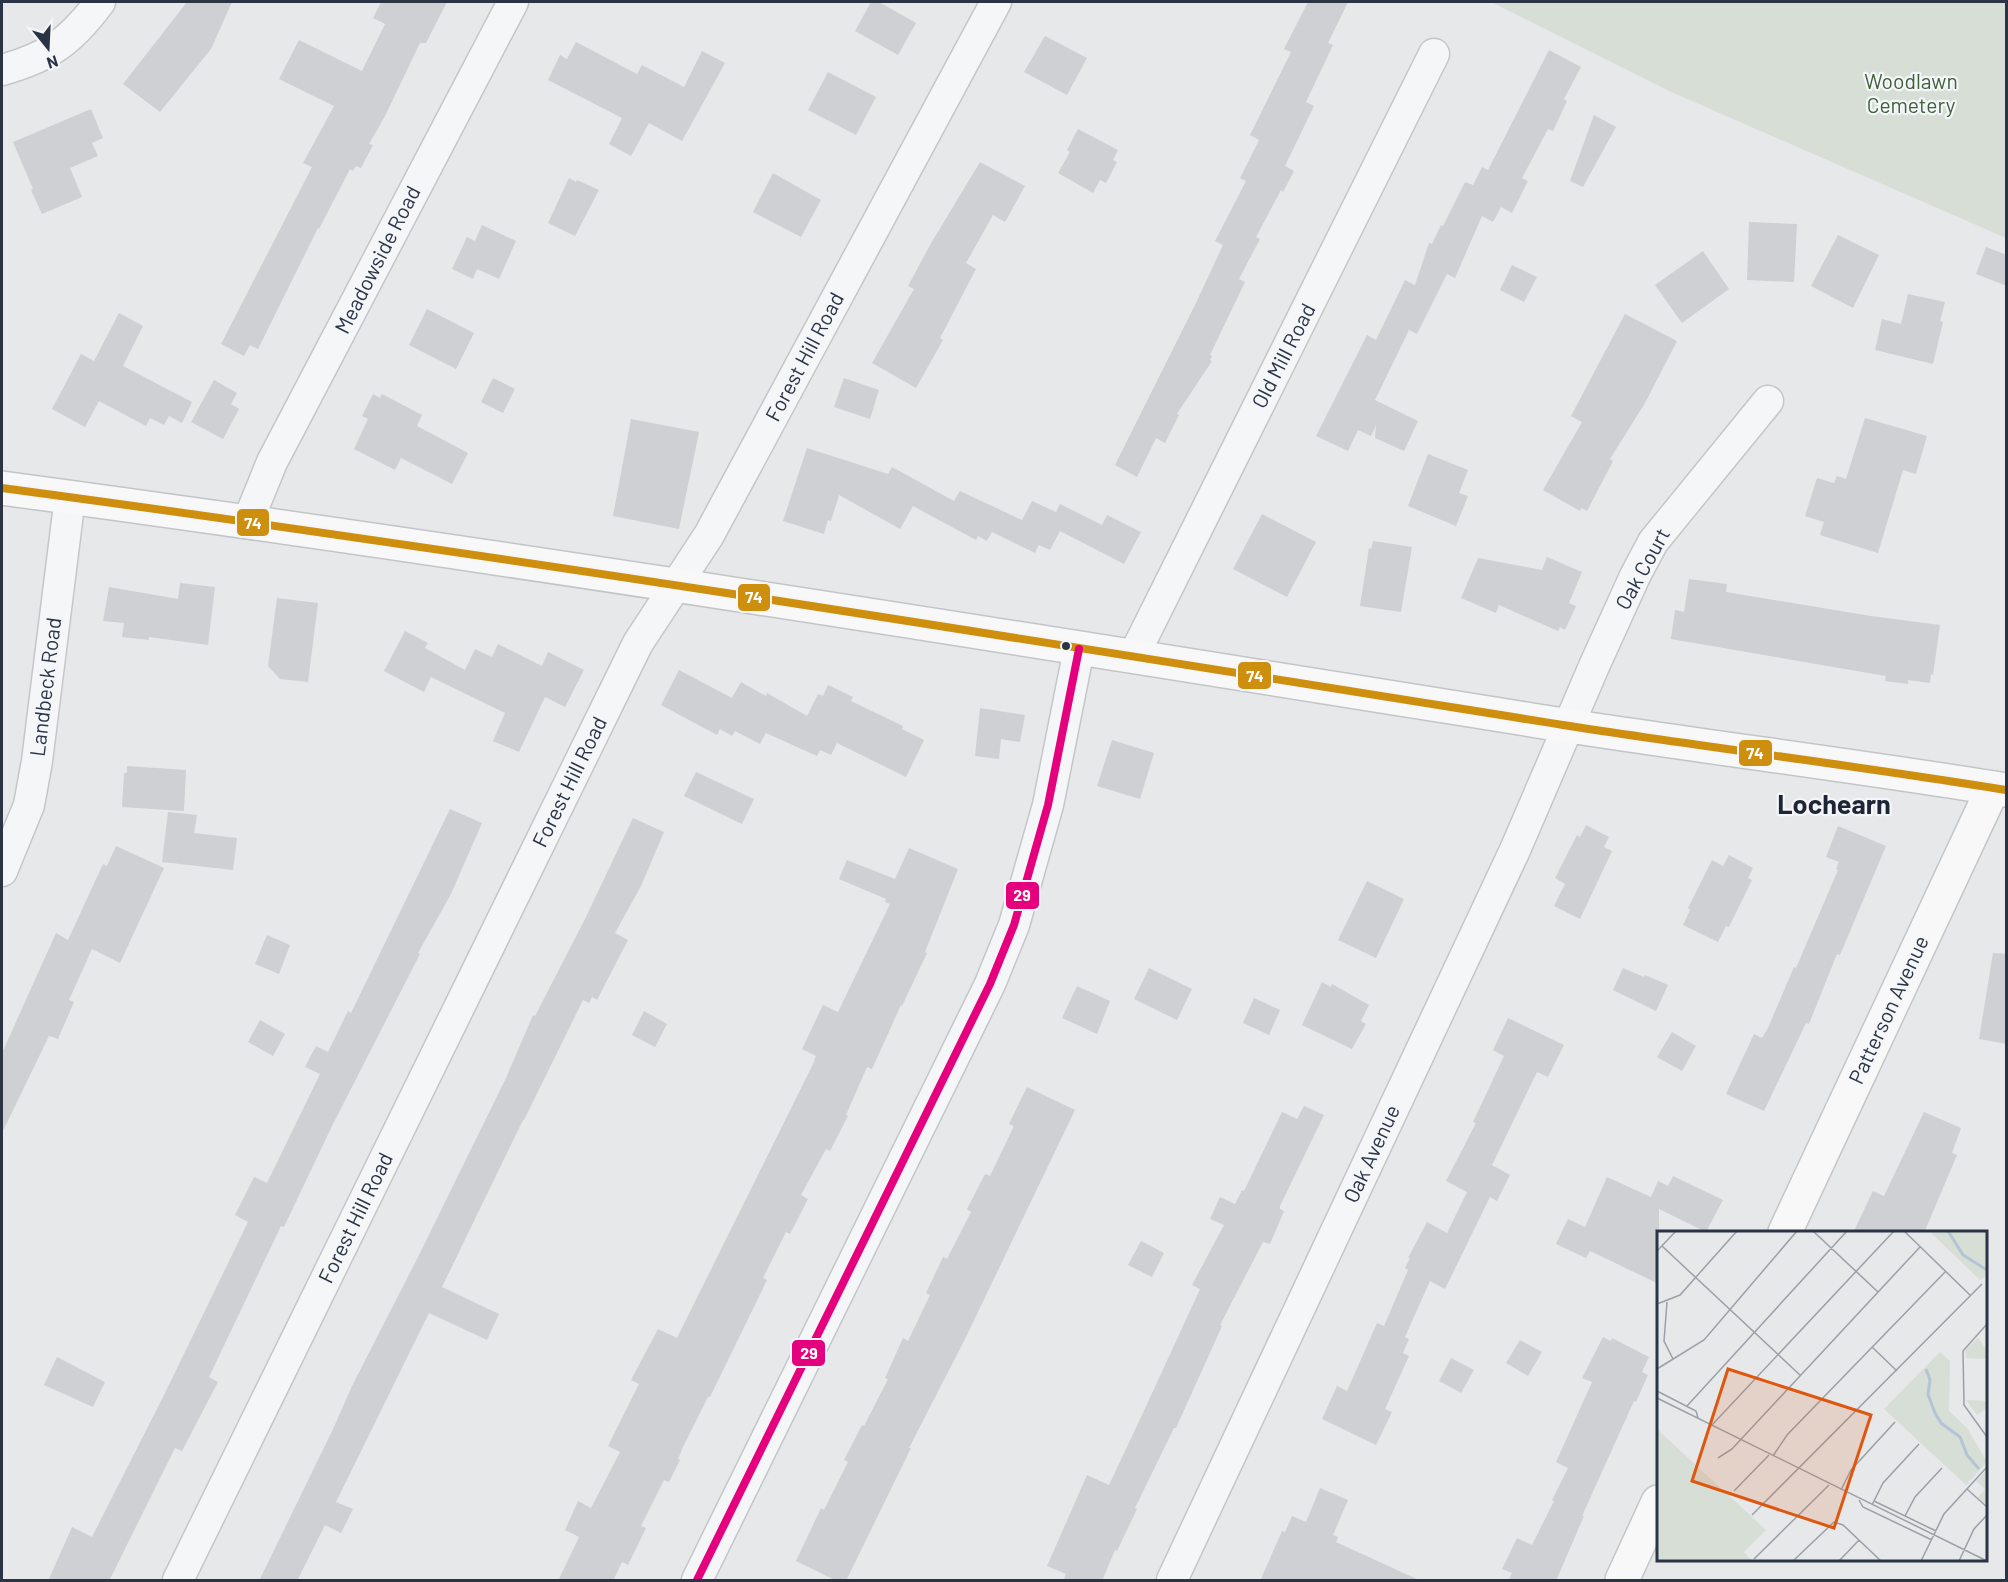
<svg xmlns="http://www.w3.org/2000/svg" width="2008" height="1582" font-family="Barlow,sans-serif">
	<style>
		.green { fill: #d6ded6 }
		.building { fill: #ced0d3 }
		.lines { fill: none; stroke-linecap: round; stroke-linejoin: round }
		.street-casing { stroke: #c4c6c8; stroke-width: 33 }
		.secondary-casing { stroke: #c4c6c8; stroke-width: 36 }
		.primary-casing { stroke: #c2c5c8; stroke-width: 36 }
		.street { stroke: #f5f6f7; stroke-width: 30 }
		.secondary { stroke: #f8f8f8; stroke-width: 33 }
		.primary { stroke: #f8f8f8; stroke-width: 33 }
		.bus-1-casing { stroke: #f4f6f9; stroke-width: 12 }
		.bus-2-casing { stroke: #f4f6f9; stroke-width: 12 }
		.bus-1 { stroke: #ce8f0e; stroke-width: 8 }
		.bus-2 { stroke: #e5007d; stroke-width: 8 }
		.bus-dot { fill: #2b3445; stroke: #f4f6f9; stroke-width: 2 }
		.labels { text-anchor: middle; stroke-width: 4.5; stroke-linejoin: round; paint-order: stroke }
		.park-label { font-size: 21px; fill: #3f6138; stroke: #f4f6f9 }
		.street-label { font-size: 21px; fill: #2b3445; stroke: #f4f6f9 }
		.district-label { font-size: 27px; font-weight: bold; fill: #1d2536; stroke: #f4f6f9 }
		.inset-river { fill: none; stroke: #b4c4d5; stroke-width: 3 }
		.inset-road { fill: none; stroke: #9ba0a8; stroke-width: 1.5 }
		.view { fill: #df570f; fill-opacity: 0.15; stroke: #df570f; stroke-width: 3 }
		.inset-edge { fill: none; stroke: #2b3445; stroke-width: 3 }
		.line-badge { stroke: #f4f6f9; stroke-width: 2 }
		.badge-label { font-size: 16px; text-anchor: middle; font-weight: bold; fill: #fff }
	</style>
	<rect width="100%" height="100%" fill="#e6e8ea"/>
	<path class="green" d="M1491 2H2006V238L1669 91Z"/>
	<g class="building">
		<path d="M187 2H232L211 49 160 112 123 84Z"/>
		<path d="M381 2H447L426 43H420L384 118 369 144 373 145 361 168 356 166 353 171 350 169 319 229 318 228 258 349 250 345 244 356 221 344 312 167 303 163 334 106 279 79 299 40 362 71 385 24 373 18Z"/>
		<path d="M871 2H879L916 23 898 55 855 31Z"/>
		<path d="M1308 2H1348L1328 43 1333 45 1306 102 1314 106 1285 166 1294 171 1283 192 1281 190 1256 237 1260 239 1239 279 1245 282 1210 355 1212 356 1210 360 1212 361 1177 414 1179 415 1165 443 1156 438 1137 477 1115 465 1195 305 1223 245 1215 241 1246 181 1240 178 1259 140 1250 135 1291 52 1284 49Z"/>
		<path d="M1045 36 1087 58 1067 95 1024 72Z"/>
		<path d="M576 42 637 74 642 65 684 87 702 51 725 63 682 141 649 123 631 156 609 144 622 118 548 80 560 55 567 59Z"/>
		<path d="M1549 50 1581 67 1564 99 1567 101 1553 131 1548 129 1522 178 1528 181 1512 213 1501 207 1493 222 1482 216 1455 278 1447 274 1417 334 1409 330 1375 400 1418 421 1404 451 1375 438 1376 425 1371 436 1358 430 1348 451 1316 436 1367 335 1376 340 1405 280 1415 285 1429 243 1432 244 1441 225 1443 226 1465 182 1473 185 1482 167 1488 170Z"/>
		<path d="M828 72 876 97 856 135 808 110Z"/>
		<path d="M91 109 103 138 92 143 98 156 70 168 82 197 42 214 31 190 33 189 13 142Z"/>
		<path d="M1594 115 1616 127 1583 187 1570 181Z"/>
		<path d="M1078 129 1118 150 1113 160 1117 162 1106 183 1100 180 1093 193 1058 173 1070 152 1067 150Z"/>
		<path d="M980 162 1025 186 1005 222 993 215 966 263 976 269 940 338 943 340 916 388 872 363 914 289 908 286 930 245Z"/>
		<path d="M773 173 821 200 801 237 753 212Z"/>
		<path d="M569 178 576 182 577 180 599 190 575 236 548 223Z"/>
		<path d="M1749 222 1797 224 1794 282 1747 280Z"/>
		<path d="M482 225 516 241 499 279 477 269 473 279 452 269 467 237 475 241Z"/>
		<path d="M1838 235 1879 255 1853 308 1811 286Z"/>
		<path d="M1986 247 2007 255V286L1976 274Z"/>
		<path d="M1703 251 1729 289 1682 323 1655 285Z"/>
		<path d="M1512 265 1537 277 1524 302 1500 290Z"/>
		<path d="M1908 294 1945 302 1940 321 1943 322 1933 364 1875 350 1882 319 1901 324Z"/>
		<path d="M427 309 474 333 456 369 409 345Z"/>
		<path d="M119 313 143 326 123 366 192 402 182 423 169 416 164 425 150 418 146 426 99 401 85 427 52 409 81 354 94 361Z"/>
		<path d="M1625 314 1677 341 1645 403 1610 459 1613 461 1587 511 1581 508 1580 511 1543 490 1582 422 1571 416Z"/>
		<path d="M493 378 515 389 503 413 481 402Z"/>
		<path d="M844 378 879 390 870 419 834 407Z"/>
		<path d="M214 380 237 393 231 404 239 409 223 439 191 422Z"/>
		<path d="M373 394 380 398 382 394 422 415 417 426 468 453 452 484 401 458 395 470 354 449 368 419 362 416Z"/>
		<path d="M1865 418 1927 436 1916 474 1903 470 1878 553 1820 535 1824 522 1805 516 1817 478 1834 483 1837 476 1846 479Z"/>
		<path d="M631 419 699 432 679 529 613 516Z"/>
		<path d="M807 448 888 474 892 467 954 501 960 491 1022 520 1032 501 1056 512 1060 504 1102 525 1107 515 1141 532 1124 564 1060 531 1050 550 1039 545 1035 553 992 532 987 541 978 536 976 540 913 506 900 529 839 495 831 521 828 520 824 534 783 521Z"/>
		<path d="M1428 454 1468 470 1459 493 1468 496 1456 526 1408 506Z"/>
		<path d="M1262 514 1316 542 1287 597 1233 569Z"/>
		<path d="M1373 541 1412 547 1401 612 1360 606 1369 548 1371 549Z"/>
		<path d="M1547 557 1582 572 1569 603 1576 606 1565 630 1560 627 1558 631 1499 605 1496 613 1461 598 1478 558 1542 570Z"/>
		<path d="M1689 579 1727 584 1726 592 1871 616 1940 625 1933 675 1931 674 1930 683 1908 680V684L1885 681 1886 676 1671 639 1675 610 1684 612Z"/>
		<path d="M180 583 215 587 208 645 149 637V640L122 637 124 623 103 621 109 587 178 599Z"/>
		<path d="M277 598 318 603 308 682 280 679 268 666Z"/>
		<path d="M405 631 428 643 425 648 465 670 475 649 492 657 498 644 542 666 548 652 584 670 565 707 545 697 519 752 493 741 505 713 431 677 424 692 384 671Z"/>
		<path d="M679 670 732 698 741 682 766 696 767 693 807 716 818 694 823 696 828 685 853 697 851 701 903 726 902 729 924 740 906 777 837 743 831 755 820 750 817 756 766 733 760 744 735 731 732 736 720 729 717 735 661 705Z"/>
		<path d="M980 708 1025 715 1020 742 1001 739 999 759 975 756Z"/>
		<path d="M1112 740 1154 753 1140 799 1097 786Z"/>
		<path d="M127 766 186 770 184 811 122 807 124 773H127Z"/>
		<path d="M696 772 754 799 742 824 684 796Z"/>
		<path d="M450 809 482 823 451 894 418 953 420 954 332 1126 284 1227 281 1226 209 1377 218 1382 182 1451 175 1448 109 1581H48L72 1527 92 1537 165 1393 248 1222 235 1215 254 1177 267 1183 320 1074 305 1067 316 1046 328 1052 348 1011 351 1013Z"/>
		<path d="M168 812 197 815 194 833 237 838 233 870 162 862Z"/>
		<path d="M633 818 664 832 641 886 615 933 628 940 597 1000 592 997 589 1003 583 1000 524 1120H523L442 1287 499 1314 487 1340 429 1313 336 1502 353 1509 341 1533 325 1525 297 1581H259L334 1427 352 1386 419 1255 506 1078 533 1015 535 1016 585 919Z"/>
		<path d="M1586 825 1609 837 1604 847 1612 851 1580 919 1554 906 1565 884 1555 878 1577 835 1580 837Z"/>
		<path d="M1838 826 1886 846 1840 955 1837 954 1809 1024 1806 1023 1764 1111 1726 1094 1754 1034 1762 1038 1768 1028 1794 967 1796 968 1838 870 1836 869 1839 862 1826 857Z"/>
		<path d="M116 846 164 868 120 963 92 949 69 1000 74 1002 58 1039 49 1036 2 1133V1053L56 933 68 940 103 864 107 866Z"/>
		<path d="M909 848 958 869 925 952 927 953 902 1006 901 1005 872 1069 867 1067 846 1115 848 1116 830 1151 826 1149 801 1195 808 1199 790 1234 786 1232 763 1278 767 1280 710 1397H708L684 1445 678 1459 680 1460 669 1482 664 1480 641 1526 646 1528 628 1565 622 1562 613 1581H558L579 1537 565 1530 578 1501 591 1508 620 1452 608 1446 639 1384 631 1380 658 1329 677 1338 815 1060H814L816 1056 802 1049 823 1005 838 1012 890 904 885 902 886 899 839 879 847 860 895 879Z"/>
		<path d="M1729 855 1753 868 1748 878 1752 880 1729 927 1726 926 1718 942 1683 925 1690 910 1688 908 1712 860 1723 866Z"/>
		<path d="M1367 881 1404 899 1376 958 1338 940Z"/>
		<path d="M267 935 290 945 279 974 255 964Z"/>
		<path d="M1993 953 2007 954V1044L1979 1039Z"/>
		<path d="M1149 968 1192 989 1177 1020 1134 999Z"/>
		<path d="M1623 968 1644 977 1645 975 1668 985 1656 1011 1613 990Z"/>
		<path d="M1322 982 1331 987 1332 984 1369 1005 1361 1021 1366 1024 1352 1049 1302 1025Z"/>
		<path d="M1077 986 1110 1001 1097 1034 1062 1018Z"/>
		<path d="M1254 998 1280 1010 1269 1035 1243 1023Z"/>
		<path d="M644 1011 667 1024 655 1047 632 1035Z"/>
		<path d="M1508 1018 1564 1045 1548 1077 1537 1072 1492 1165 1510 1175 1497 1201 1490 1197 1445 1289 1430 1281 1405 1337 1409 1339 1403 1353 1409 1356 1385 1409 1392 1412 1376 1445 1322 1419 1337 1386 1347 1391 1377 1323 1384 1326 1408 1270 1405 1268 1410 1258H1408L1427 1222 1447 1233 1467 1192 1446 1181 1476 1123 1473 1122 1504 1056 1493 1050Z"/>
		<path d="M260 1020 285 1034 273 1056 248 1042Z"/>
		<path d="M1672 1032 1696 1046 1682 1071 1657 1057Z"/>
		<path d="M1027 1087 1075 1110 965 1339 909 1448H911L846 1581H837L796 1561 821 1508 824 1510 848 1462 844 1460 862 1425 864 1426 888 1379 885 1378 903 1338 908 1341 930 1295 926 1293 943 1257 947 1259 971 1212 967 1209 985 1174 990 1176 1014 1126 1009 1124Z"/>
		<path d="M1304 1106 1324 1115 1280 1206V1209L1284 1211 1270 1244 1263 1242 1220 1325 1222 1326 1204 1366 1176 1428H1174L1135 1508 1137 1509 1117 1551 1115 1550 1102 1581H1063L1066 1574 1047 1566 1087 1475 1109 1485 1142 1415 1200 1289 1192 1285 1224 1225 1210 1219 1220 1197 1235 1204 1242 1190 1244 1191 1282 1112 1297 1119Z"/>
		<path d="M1924 1112 1961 1128 1952 1153 1957 1155 1924 1233H1853L1873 1191 1884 1196Z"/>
		<path d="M1673 1176 1723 1200 1706 1232 1659 1209V1284L1590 1251 1586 1258 1556 1244 1568 1219 1585 1227 1607 1177 1651 1197 1658 1181 1668 1186Z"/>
		<path d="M1141 1241 1164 1253 1152 1277 1128 1265Z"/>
		<path d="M1603 1337 1611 1341 1612 1338 1649 1357 1642 1372 1648 1375 1636 1402 1634 1401 1582 1516H1584L1556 1581H1508L1512 1573 1502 1569 1517 1538 1532 1545 1554 1501 1552 1500 1568 1468 1556 1462 1592 1382 1582 1378Z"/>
		<path d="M1520 1340 1542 1352 1528 1376 1506 1363Z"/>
		<path d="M57 1357 105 1382 93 1407 44 1385Z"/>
		<path d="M1451 1358 1474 1370 1461 1393 1439 1381Z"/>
		<path d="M1320 1488 1348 1500 1333 1535 1338 1537 1336 1542 1421 1581H1260L1282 1531 1285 1532 1292 1516 1306 1522Z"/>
	</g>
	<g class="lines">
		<defs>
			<g id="street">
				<path d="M2 70C49 57 71 41 100 2"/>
				<path d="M248 521 272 462 513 2"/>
				<path d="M1133 657 1434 54"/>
				<path d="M2 871 29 805 37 761 70 497"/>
				<path d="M178 1580 638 643 709 535 996 2"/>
				<path d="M697 1580 990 984 1014 925 1048 805 1079 649"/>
				<path d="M1172 1580 1515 850 1595 664 1635 576 1653 542 1768 401"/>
			</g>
			<g id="secondary">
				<path d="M1785 1232 1993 788"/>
				<path d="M1622 1580 1658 1502"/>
			</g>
			<path id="primary" d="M2 488C523 558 1043 642 1563 725 1711 748 1859 766 2006 790"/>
		</defs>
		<use href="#street" class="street-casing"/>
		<use href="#secondary" class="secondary-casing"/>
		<use href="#primary" class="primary-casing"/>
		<use href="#street" class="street"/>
		<use href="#secondary" class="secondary"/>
		<use href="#primary" class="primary"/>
		<defs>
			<path id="bus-1" d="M2 488C523 558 1043 642 1563 725 1711 748 1859 766 2006 790"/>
			<path id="bus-2" d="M697 1580 990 984 1014 925 1048 805 1079 649"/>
		</defs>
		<use href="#bus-1" class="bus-1-casing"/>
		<use href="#bus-2" class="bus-2-casing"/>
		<use href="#bus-1" class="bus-1"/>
		<use href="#bus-2" class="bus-2"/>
	</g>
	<circle class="bus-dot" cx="1066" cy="646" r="5"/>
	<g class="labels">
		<g class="park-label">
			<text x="1911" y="89">Woodlawn<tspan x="1911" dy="24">Cemetery</tspan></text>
		</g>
		<g class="street-label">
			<text transform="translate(378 260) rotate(-63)" y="7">Meadowside Road</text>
			<text transform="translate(1284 356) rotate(-63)" y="7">Old Mill Road</text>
			<text transform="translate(805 357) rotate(-62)" y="7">Forest Hill Road</text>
			<text transform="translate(1643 569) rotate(-61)" y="7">Oak Court</text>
			<text transform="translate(46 687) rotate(-83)" y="7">Landbeck Road</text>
			<text transform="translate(570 782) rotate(-64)" y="7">Forest Hill Road</text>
			<text transform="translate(1889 1010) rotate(-65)" y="7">Patterson Avenue</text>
			<text transform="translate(1372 1154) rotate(-65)" y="7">Oak Avenue</text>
			<text transform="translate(356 1218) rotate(-64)" y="7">Forest Hill Road</text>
		</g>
		<g class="district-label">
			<text x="1834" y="814">Lochearn</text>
		</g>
	</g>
	<g transform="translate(1657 1231)">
		<rect width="330" height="330" fill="#e6e8ea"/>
		<path d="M272 0H330V44L323 49ZM321 107 329 118 330 128 309 127 308 120ZM283 121 293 130 292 180 310 197 330 231 309 254 227 178ZM309 169 330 170 329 177 320 184ZM0 198 109 299 87 321 95 330H0ZM330 239V274L321 266 328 258 319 250Z" fill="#d6ded6"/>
		<path class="inset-river" d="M291 0 306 24 330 39M269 138 273 149 271 163 278 182 284 192 303 206 310 224 322 238"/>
		<path class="inset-road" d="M156 0 221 61M247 0 313 64M5 15 143 144M0 20 19 0M10 71 7 110 16 128M0 73 23 64 80 0M330 93 306 120 307 174 330 206M215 116 240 140M0 138 47 109 140 0M0 160 39 180 41 187M0 167 330 330M30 175 190 0M54 195 237 0M116 225 130 204 289 40M61 227 75 218 263 16M310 258 330 276M184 259 194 239 238 191M77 260 112 224M202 269 206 276 275 309M217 270 279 300M215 274 226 252 262 213M95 284 325 53M248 285 258 266 285 237M97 328 172 254M137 329 177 291 186 294 224 330M182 330 202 309M264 330 287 283 330 236M302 330 317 298 330 284"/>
		<path class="view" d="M71 138 214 184 177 297 35 250Z"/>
		<rect width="330" height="330" class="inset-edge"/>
	</g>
	<g class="line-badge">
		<rect x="236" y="508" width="34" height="29" rx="6" fill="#ce8f0e"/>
		<rect x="737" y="583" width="34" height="29" rx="6" fill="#ce8f0e"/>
		<rect x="1237" y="661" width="35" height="29" rx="6" fill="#ce8f0e"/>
		<rect x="1738" y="739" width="35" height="28" rx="6" fill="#ce8f0e"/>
		<rect x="1005" y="881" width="35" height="29" rx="6" fill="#e5007d"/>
		<rect x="791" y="1339" width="35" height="28" rx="6" fill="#e5007d"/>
	</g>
	<g class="badge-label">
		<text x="253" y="529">74</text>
		<text x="754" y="603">74</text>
		<text x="1255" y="682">74</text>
		<text x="1755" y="759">74</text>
		<text x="1022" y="901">29</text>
		<text x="809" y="1359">29</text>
	</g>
	<rect width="2008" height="1582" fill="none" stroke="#2b3445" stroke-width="6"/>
	<g transform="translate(48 48) rotate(162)" stroke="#f4f6f9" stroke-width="4.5" paint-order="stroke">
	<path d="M0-4.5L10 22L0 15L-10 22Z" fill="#2b3445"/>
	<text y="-9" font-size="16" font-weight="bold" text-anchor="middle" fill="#2b3445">N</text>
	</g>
</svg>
